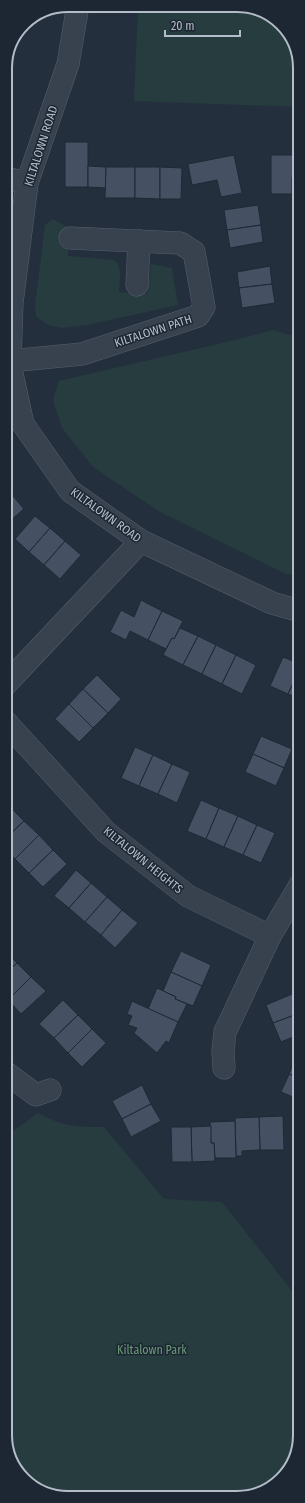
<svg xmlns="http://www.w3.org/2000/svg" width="305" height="1503" font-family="'Fira Sans Condensed',sans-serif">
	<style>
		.green { fill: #263c3f }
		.building { fill: #455162; stroke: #1f2835 }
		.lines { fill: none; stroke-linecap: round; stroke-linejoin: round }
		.minor-casing { stroke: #565f6c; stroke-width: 23 }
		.minor { stroke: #38414e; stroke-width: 22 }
		.labels { text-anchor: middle; stroke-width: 3; stroke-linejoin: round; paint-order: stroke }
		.street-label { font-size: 12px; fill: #b4bcc9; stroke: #1d2633 }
		.park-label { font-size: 12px; fill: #6b9a76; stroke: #1d2633 }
		.rim { fill: none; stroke: #b4bcc9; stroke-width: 2 }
	</style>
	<rect width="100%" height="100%" fill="#242f3e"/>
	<g class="green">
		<path d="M138 6 253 7 284 26 299 60V107L134 101Z"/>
		<path d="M53 219 68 227V256L114 260C124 270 119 279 119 292L147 294 151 264 172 268 178 305 87 325 63 328 48 325 36 316 35 305 45 225Z"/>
		<path d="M273 330 300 338V575L286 574 160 512 93 467 62 428 53 400 59 381 239 339Z"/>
		<path d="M38 1113C64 1127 75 1127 104 1127L164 1199 222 1202 300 1301V1439L282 1479 245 1497H56L21 1477 6 1443 5 1137Z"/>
	</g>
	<g class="building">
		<path d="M8 58H10L5 74V64Z"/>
		<rect x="65" y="142" width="23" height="45"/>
		<path d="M234 155 242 193 221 197 217 180 192 185 188 164Z"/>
		<path d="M271 155H300V177H292V194H271Z"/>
		<path d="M88 166 106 167V188L88 187Z"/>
		<path d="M106 167H135V198H105Z"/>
		<path d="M135 167H160V199L135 198Z"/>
		<path d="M160 167 182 168 181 199H160Z"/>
		<path d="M258 205 261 225 227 230 224 210Z"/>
		<path d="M261 225 263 242 230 248 227 230Z"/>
		<path d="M270 266 272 284 239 288 237 272Z"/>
		<path d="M272 284 275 303 242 308 239 288Z"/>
		<path d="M9 491 24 509 5 525V494Z"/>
		<path d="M35 516 50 528 29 552 15 539Z"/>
		<path d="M50 528 65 541 44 565 29 552Z"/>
		<path d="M65 541 81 555 60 579 44 565Z"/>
		<path d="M5 597 14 605 5 614Z"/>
		<path d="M141 600 162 611 148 640 130 631 126 640 110 632 121 610 134 617Z"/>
		<path d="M162 611 183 621 174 639 172 638 166 649 148 640Z"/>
		<path d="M180 628 198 636 183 665 163 655 172 638 174 639Z"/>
		<path d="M198 636 216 645 202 674 183 665Z"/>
		<path d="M216 645 236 655 222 684 202 674Z"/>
		<path d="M236 655 256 665 242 694 222 684Z"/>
		<path d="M283 657 300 664V668L288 694 270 686Z"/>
		<path d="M300 668V699L288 694Z"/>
		<path d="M97 675 121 699 108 713 83 689Z"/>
		<path d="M83 689 108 713 93 728 69 704Z"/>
		<path d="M69 704 93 728 79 742 55 719Z"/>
		<path d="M261 736 292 749 284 768 253 754Z"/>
		<path d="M135 747 153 755 139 786 121 778Z"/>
		<path d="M253 754 284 768 276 786 245 772Z"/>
		<path d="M153 755 172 764 158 794 139 786Z"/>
		<path d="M172 764 190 772 177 803 158 794Z"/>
		<path d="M201 800 219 808 206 839 187 831Z"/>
		<path d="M10 807 24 821 5 839V811Z"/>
		<path d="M219 808 238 816 224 847 206 839Z"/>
		<path d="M238 816 257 825 243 855 224 847Z"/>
		<path d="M24 821 39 835 15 859 5 849V839Z"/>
		<path d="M257 825 275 833 261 863 243 855Z"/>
		<path d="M39 835 53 850 29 873 15 859Z"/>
		<path d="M53 850 67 864 43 887 29 873Z"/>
		<path d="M76 870 91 883 69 908 54 896Z"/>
		<path d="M91 883 107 897 85 922 69 908Z"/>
		<path d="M107 897 122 910 101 935 85 922Z"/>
		<path d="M122 910 138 923 115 948 101 935Z"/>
		<path d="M5 951 17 963 5 974Z"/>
		<path d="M181 951 211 965 202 986 171 972Z"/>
		<path d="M17 963 31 977 8 1000 5 998V974Z"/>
		<path d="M171 972 202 986 193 1006 175 999 176 997 163 991Z"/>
		<path d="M31 977 46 991 21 1014 8 1000Z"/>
		<path d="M157 988 176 997 175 999 187 1004 178 1022 148 1009Z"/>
		<path d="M297 992 300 998V1013L273 1023 266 1005Z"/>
		<path d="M63 1000 78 1015 54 1038 39 1024Z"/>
		<path d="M132 1001 178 1022 169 1043 166 1041 157 1053 134 1033 137 1028 128 1025 132 1016 127 1014Z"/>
		<path d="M300 1013V1034L281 1042 273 1023Z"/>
		<path d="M78 1015 92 1029 68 1053 54 1038Z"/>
		<path d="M92 1029 106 1043 82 1067 68 1053Z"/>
		<path d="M297 1055 300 1056V1079L289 1074Z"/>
		<path d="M289 1074 300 1079V1100L281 1092Z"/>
		<path d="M142 1085 151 1104 122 1119 112 1101Z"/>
		<path d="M151 1104 161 1121 131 1137 122 1119Z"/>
		<path d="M283 1116 284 1150H260L259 1117Z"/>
		<path d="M259 1117 260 1150 242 1151V1156H236L235 1118Z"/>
		<path d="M235 1121 236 1158H215L214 1143H211L210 1122Z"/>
		<path d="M211 1126V1143H214L215 1161 192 1162 191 1127Z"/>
		<path d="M171 1127H191L192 1162H172Z"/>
	</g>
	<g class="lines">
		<defs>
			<g id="minor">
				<path d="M78 5 68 64 27 183 12 303 10 361 12 374 23 424 70 491 141 541 272 603 300 611"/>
				<path d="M5 178 27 183"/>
				<path d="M137 285 139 241"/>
				<path d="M10 361 82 354 198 316 204 307 194 252 180 243 70 238"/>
				<path d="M5 685 141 541"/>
				<path d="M5 721 106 832 188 896 270 936"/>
				<path d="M224 1068 223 1051 225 1032 270 936 300 885"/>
				<path d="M5 1072 36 1095 50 1090"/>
			</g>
		</defs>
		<use href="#minor" class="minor-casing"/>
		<use href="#minor" class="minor"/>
	</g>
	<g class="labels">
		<g class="street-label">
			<text transform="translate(41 146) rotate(-72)" y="4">KILTALOWN ROAD</text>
			<text transform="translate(153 331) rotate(-18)" y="4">KILTALOWN PATH</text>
			<text transform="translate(106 515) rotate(36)" y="4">KILTALOWN ROAD</text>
			<text transform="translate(143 860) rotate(39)" y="4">KILTALOWN HEIGHTS</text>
		</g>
		<g class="park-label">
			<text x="152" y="1354">Kiltalown Park</text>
		</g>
	</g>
	<path d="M0 0H305V1503H0ZM68 12H237A56 56 0 0 1 293 68V1435A56 56 0 0 1 237 1491H68A56 56 0 0 1 12 1435V68A56 56 0 0 1 68 12Z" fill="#1d2633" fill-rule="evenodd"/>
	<path class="rim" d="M68 12H237A56 56 0 0 1 293 68V1435A56 56 0 0 1 237 1491H68A56 56 0 0 1 12 1435V68A56 56 0 0 1 68 12Z"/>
	<path d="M165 30v6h75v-6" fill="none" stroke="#b4bcc9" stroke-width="2"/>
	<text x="171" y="30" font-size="12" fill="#b4bcc9" stroke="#1d2633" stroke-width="3" paint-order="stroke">20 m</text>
</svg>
